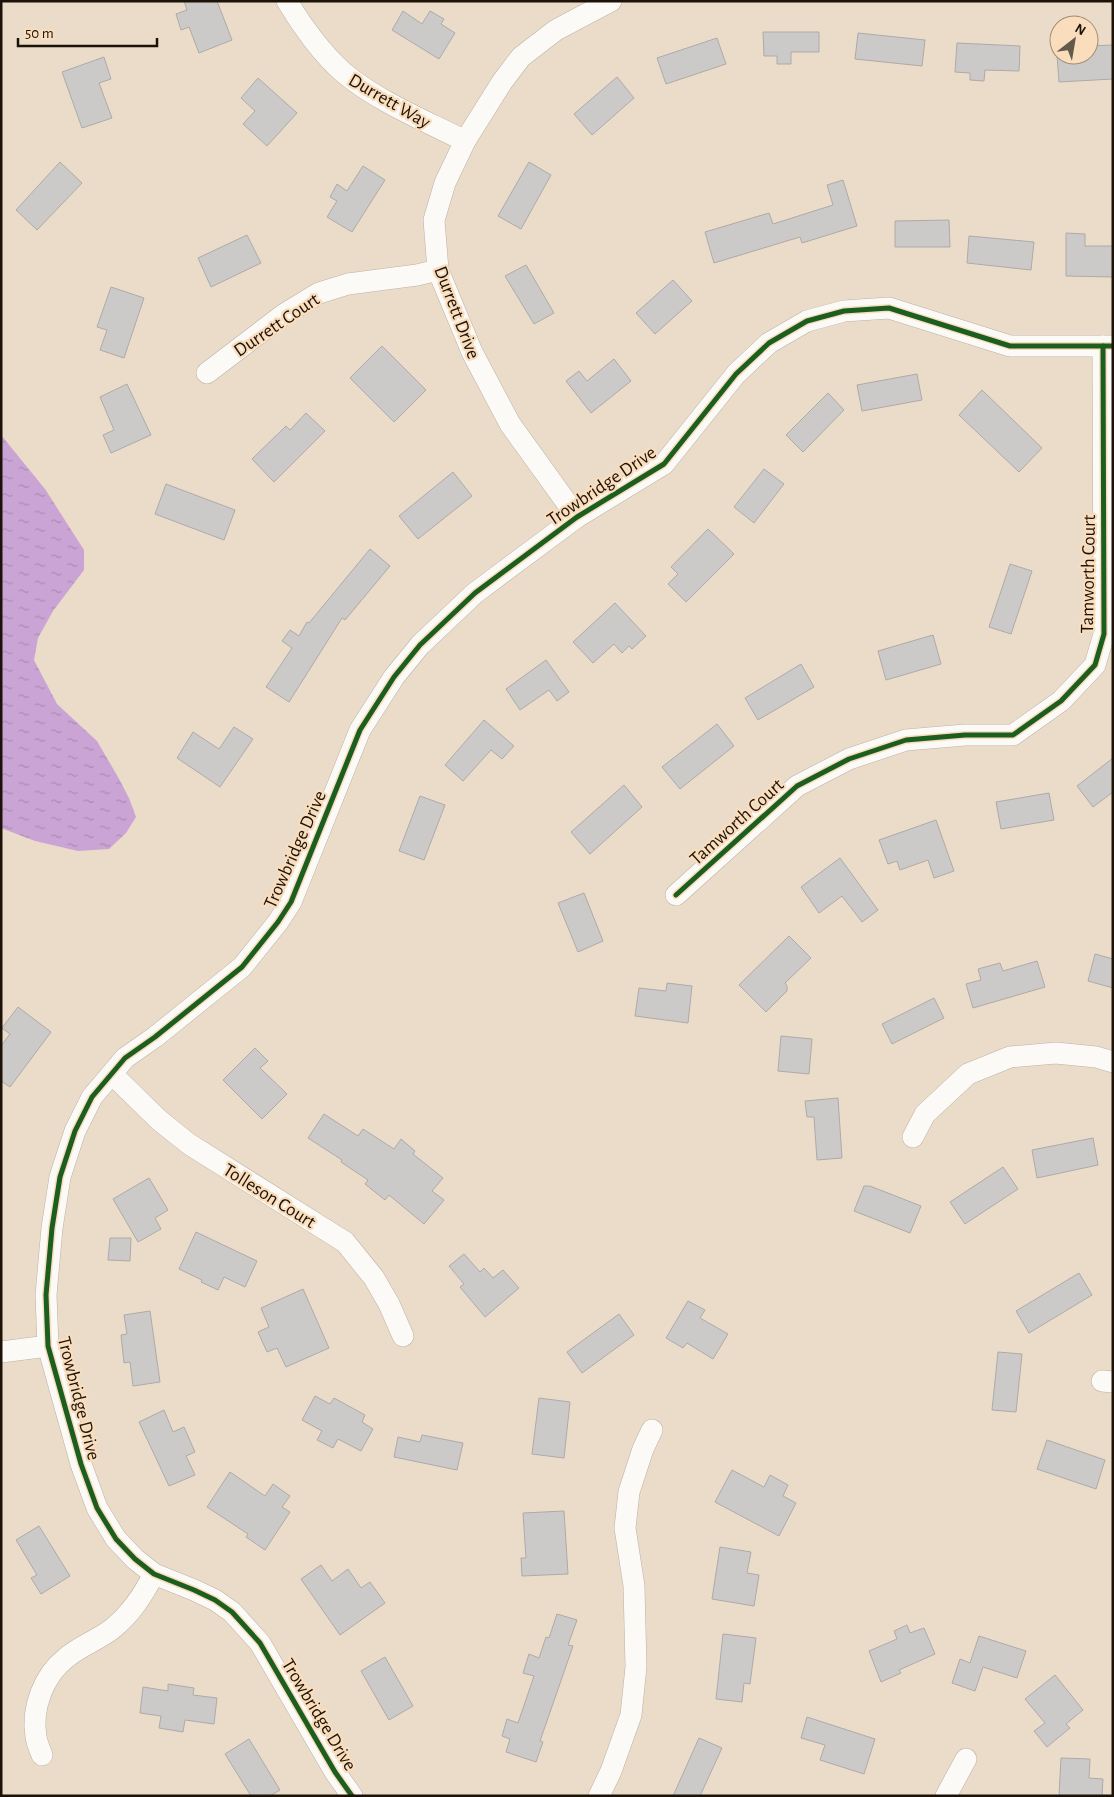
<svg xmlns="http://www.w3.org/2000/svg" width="1114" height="1797" font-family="'Alegreya Sans',sans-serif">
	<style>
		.water { fill: url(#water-ripples) }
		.building { fill: #cccac8; stroke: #adaaa8 }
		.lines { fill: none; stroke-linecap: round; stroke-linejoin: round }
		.minor-casing { stroke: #bdb1a3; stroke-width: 22 }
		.minor { stroke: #fcfaf7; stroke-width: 21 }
		.cycleway-casing { stroke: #f9ddbc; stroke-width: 8 }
		.cycleway { stroke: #1b5e20; stroke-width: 5 }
		.labels { text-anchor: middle; stroke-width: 4.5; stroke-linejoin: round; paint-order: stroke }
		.street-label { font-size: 19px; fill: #1c1207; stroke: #f9ddbc }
	</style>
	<defs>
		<pattern id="water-ripples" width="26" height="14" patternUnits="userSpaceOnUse" patternTransform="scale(1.25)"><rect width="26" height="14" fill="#c9a4d4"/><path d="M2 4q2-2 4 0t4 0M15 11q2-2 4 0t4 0" fill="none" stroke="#ac8cb4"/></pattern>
	</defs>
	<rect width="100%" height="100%" fill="#ebdcca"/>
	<path class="water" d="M1 435 45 489 84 550V570L53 611 38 638 34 660 57 704 97 741 118 777 129 798 136 817 126 833 109 849 78 851 35 841 1 828Z"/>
	<g class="building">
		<path d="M184 1H217L232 40 199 53 189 27 181 30 176 14 187 10Z"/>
		<path d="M403 11 422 24 430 11 444 19 441 24 455 33 439 59 392 30Z"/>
		<path d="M763 32H819V52H791V64H777V56H764Z"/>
		<path d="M858 33 925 40 922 66 855 59Z"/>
		<path d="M717 38 726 64 666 84 657 58Z"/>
		<path d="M957 43 1020 46 1019 71 985 70 984 81 970 80V73L955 72Z"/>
		<path d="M1113 45V79L1059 82 1057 55H1089V46Z"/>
		<path d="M104 57 111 79 99 83 112 118 82 128 62 72Z"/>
		<path d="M617 77 634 98 592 135 574 114Z"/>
		<path d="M258 78 297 113 267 146 243 124 255 111 241 98Z"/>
		<path d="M60 162 82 183 37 230 16 210Z"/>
		<path d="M529 162 551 175 521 229 498 216Z"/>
		<path d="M363 166 385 180 352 232 327 217 337 201 330 197 337 184 347 191Z"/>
		<path d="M843 180 857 226 802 243 800 237 714 263 705 232 769 213 773 224 833 205 827 185Z"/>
		<path d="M949 220 950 247H895V221Z"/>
		<path d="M1066 233 1085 234V246H1113V277L1066 276Z"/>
		<path d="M247 235 261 263 211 287 198 258Z"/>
		<path d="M969 236 1034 242 1031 270 967 263Z"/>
		<path d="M526 265 554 313 534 324 505 276Z"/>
		<path d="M673 280 692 301 655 334 636 313Z"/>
		<path d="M111 287 144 298 124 358 100 350 107 330 97 327Z"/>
		<path d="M382 346 426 390 394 422 350 378Z"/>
		<path d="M614 359 631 381 591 413 566 381 579 371 587 381Z"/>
		<path d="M917 374 922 400 862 411 857 385Z"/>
		<path d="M127 384 151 435 111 453 103 435 114 430 100 397Z"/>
		<path d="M982 390 1042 448 1019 472 959 415Z"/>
		<path d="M828 393 844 410 803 452 786 435Z"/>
		<path d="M306 413 325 431 274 482 252 459 286 426 290 430Z"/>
		<path d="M764 469 784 484 754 523 734 507Z"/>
		<path d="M453 472 472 496 418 539 399 516Z"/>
		<path d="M166 484 235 510 224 540 155 514Z"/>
		<path d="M708 529 734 554 686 602 668 584 678 574 671 567Z"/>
		<path d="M370 549 390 566 345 620 342 618 289 702 266 687 292 648 282 641 290 630 299 636 307 622 309 623Z"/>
		<path d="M1010 564 1032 571 1011 634 989 627Z"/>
		<path d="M615 603 646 636 632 649 629 646 622 653 614 644 593 663 573 642Z"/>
		<path d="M933 635 941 664 886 680 878 651Z"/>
		<path d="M546 660 569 692 557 701 549 690 520 710 506 689Z"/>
		<path d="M801 664 814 687 758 720 745 698Z"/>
		<path d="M484 720 514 746 502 759 491 750 463 781 445 765Z"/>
		<path d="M717 724 734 746 680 789 662 767Z"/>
		<path d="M234 727 253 739 220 787 177 758 193 732 219 749Z"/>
		<path d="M1113 758V792L1093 807 1077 786Z"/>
		<path d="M624 785 642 807 590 854 571 832Z"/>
		<path d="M1049 793 1054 820 1001 829 996 802Z"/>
		<path d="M420 796 445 805 424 860 399 851Z"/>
		<path d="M936 820 954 871 934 878 928 860 900 870 897 861 888 864 879 840Z"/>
		<path d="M840 858 878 910 862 922 842 896 819 913 801 887Z"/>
		<path d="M584 893 603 941 578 952 558 903Z"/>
		<path d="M789 936 811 958 785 983 787 986V991L766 1012 739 985Z"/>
		<path d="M1095 954 1113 959V988L1088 981Z"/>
		<path d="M1037 961 1045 987 973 1008 966 984 981 980 978 969 1000 963 1003 971Z"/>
		<path d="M667 983 692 986 688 1023 635 1016 639 988 666 991Z"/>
		<path d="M934 998 944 1018 892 1044 882 1024Z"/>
		<path d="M18 1007 51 1032 10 1087 1 1081V1046L10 1034 2 1028Z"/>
		<path d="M781 1036 812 1039 809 1074 778 1071Z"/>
		<path d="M255 1048 268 1061 260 1068 287 1094 262 1119 223 1080Z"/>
		<path d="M838 1098 842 1158 817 1160 814 1117H807L805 1101Z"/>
		<path d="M324 1114 358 1136 363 1129 394 1149 401 1139 415 1151 413 1154 443 1178 432 1191 444 1200 424 1224 389 1195 385 1200 365 1184 368 1180 341 1162 342 1160 308 1138Z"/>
		<path d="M1093 1138 1098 1165 1037 1178 1032 1150Z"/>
		<path d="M1003 1167 1018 1189 965 1224 950 1202Z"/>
		<path d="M149 1178 168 1210 155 1218 161 1229 138 1242 113 1199Z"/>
		<path d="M864 1186H870L921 1206 910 1233 854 1211Z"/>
		<path d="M196 1232 257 1261 245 1287 224 1277 218 1290 201 1282 202 1280 179 1269Z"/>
		<path d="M110 1238H131L130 1261 108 1260Z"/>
		<path d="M464 1254 480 1272 484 1268 493 1278 503 1270 519 1288 485 1317 460 1287 464 1284 449 1266Z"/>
		<path d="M1079 1273 1092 1295 1029 1333 1016 1311Z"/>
		<path d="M303 1289 329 1348 286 1367 277 1348 267 1352 258 1332 269 1327 261 1308Z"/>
		<path d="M688 1301 705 1310 700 1318 728 1334 713 1359 687 1343 683 1348 666 1338Z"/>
		<path d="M150 1311 160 1382 133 1386 130 1362 124 1363 121 1335 127 1334 124 1315Z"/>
		<path d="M619 1314 634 1335 582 1373 567 1352Z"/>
		<path d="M998 1352 1022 1354 1016 1412 992 1410Z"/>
		<path d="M315 1396 330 1404 334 1398 365 1415 362 1422 373 1429 361 1451 338 1439 333 1448 317 1440 322 1431 302 1420Z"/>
		<path d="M539 1398 570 1402 564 1458 532 1454Z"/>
		<path d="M164 1410 173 1432 184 1427 195 1452 186 1456 195 1475 169 1486 139 1422Z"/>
		<path d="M422 1435 463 1443 457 1470 394 1457 398 1437 420 1442Z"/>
		<path d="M1047 1440 1105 1460 1096 1489 1037 1469Z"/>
		<path d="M732 1470 764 1487 770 1475 788 1485 783 1496 796 1503 779 1536 715 1502Z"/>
		<path d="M230 1472 265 1496 273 1484 290 1496 282 1507 290 1512 265 1550 246 1537 248 1534 207 1507Z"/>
		<path d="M564 1511 568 1574 522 1576 521 1558H526L523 1513Z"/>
		<path d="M39 1526 70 1576 41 1594 31 1578 37 1575 16 1540Z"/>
		<path d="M720 1547 751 1552 747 1573 759 1575 754 1606 712 1599Z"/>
		<path d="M321 1565 332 1581 348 1569 361 1588 370 1582 385 1603 340 1635 301 1579Z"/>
		<path d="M557 1614 577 1620 568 1645 573 1646 540 1741 543 1742 536 1762 506 1752 510 1739 502 1736 507 1719 518 1723 534 1676 523 1673 529 1654 539 1658 546 1637 549 1638Z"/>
		<path d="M907 1625 910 1633 924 1628 935 1654 899 1670 901 1673 881 1682 869 1651 897 1639 894 1631Z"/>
		<path d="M723 1634 756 1638 750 1684 744 1683 742 1702 716 1699Z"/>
		<path d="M979 1636 1026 1651 1017 1678 983 1667 975 1691 952 1683 960 1659 970 1663Z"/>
		<path d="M385 1657 413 1706 389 1720 361 1671Z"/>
		<path d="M1055 1675 1083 1710 1066 1724 1070 1728 1047 1747 1034 1731 1045 1723 1025 1699Z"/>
		<path d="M168 1684 194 1688 193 1695 217 1698 214 1724 185 1720 183 1732 159 1728 161 1716 140 1713 143 1687 168 1691Z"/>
		<path d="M807 1717 875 1739 864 1774 820 1760 825 1745 801 1738Z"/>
		<path d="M699 1738 722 1748 700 1796H673Z"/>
		<path d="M249 1739 280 1790 270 1796H251L225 1754Z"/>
		<path d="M1061 1758 1090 1759 1089 1778 1103 1779 1102 1796H1059Z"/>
	</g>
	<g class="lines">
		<defs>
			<g id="minor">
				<path d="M287 1C301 25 323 55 344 73 377 101 426 121 465 141"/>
				<path d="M207 373 283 315 319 293 348 284 417 275 438 270"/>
				<path d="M577 517 510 424 472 352 438 270 434 220 445 183 465 141 502 82 521 57 556 30 611 1"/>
				<path d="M676 895 797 786 849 759 906 740 965 735H1013L1061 701 1095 665 1104 634 1103 346"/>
				<path d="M112 1074 159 1120 189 1144 345 1242 374 1278 389 1304 403 1336"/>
				<path d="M913 1137 925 1114 968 1074 1010 1057 1056 1053 1096 1057 1113 1062"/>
				<path d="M1 1352 48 1346"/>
				<path d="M1102 1381 1113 1382"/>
				<path d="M42 1755C40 1750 37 1743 36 1737 31 1708 44 1675 66 1658 80 1646 98 1640 112 1629 131 1614 143 1595 154 1574"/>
				<path d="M352 1796 335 1772 260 1643 232 1612 215 1600 194 1590 154 1574 135 1559 116 1539 97 1508 81 1464 48 1346 46 1295 52 1228 60 1177 75 1131 92 1097 125 1058 155 1037 242 967 278 922 291 902 360 730 394 677 420 645 475 593 577 517 664 464 736 374 769 343 807 321 844 311 889 308 1010 346H1113"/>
				<path d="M599 1796 611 1771 631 1715 636 1667 634 1586 625 1528 629 1492 643 1449 652 1430"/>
				<path d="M946 1796 966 1759"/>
			</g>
		</defs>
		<use href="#minor" class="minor-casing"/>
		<use href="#minor" class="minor"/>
		<defs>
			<g id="cycleway">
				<path d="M676 895 797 786 849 759 906 740 965 735H1013L1061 701 1095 665 1104 634 1103 346"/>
				<path d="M352 1796 335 1772 260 1643 232 1612 215 1600 194 1590 154 1574 135 1559 116 1539 97 1508 81 1464 48 1346 46 1295 52 1228 60 1177 75 1131 92 1097 125 1058 155 1037 242 967 278 922 291 902 360 730 394 677 420 645 475 593 577 517 664 464 736 374 769 343 807 321 844 311 889 308 1010 346H1113"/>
			</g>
		</defs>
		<use href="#cycleway" class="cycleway-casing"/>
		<use href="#cycleway" class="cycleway"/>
	</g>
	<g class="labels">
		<g class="street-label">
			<text transform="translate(390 100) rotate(30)" y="7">Durrett Way</text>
			<text transform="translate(458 312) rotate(69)" y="7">Durrett Drive</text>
			<text transform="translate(276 324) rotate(-34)" y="7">Durrett Court</text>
			<text transform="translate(601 485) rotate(-34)" y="7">Trowbridge Drive</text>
			<text transform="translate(1087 574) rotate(-89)" y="7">Tamworth Court</text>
			<text transform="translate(736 821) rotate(-42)" y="7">Tamworth Court</text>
			<text transform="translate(294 849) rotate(-66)" y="7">Trowbridge Drive</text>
			<text transform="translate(270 1195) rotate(32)" y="7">Tolleson Court</text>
			<text transform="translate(80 1398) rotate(76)" y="7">Trowbridge Drive</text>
			<text transform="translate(320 1714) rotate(59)" y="7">Trowbridge Drive</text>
		</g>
	</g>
	<rect width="1114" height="1797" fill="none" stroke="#1c1207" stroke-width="5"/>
	<g transform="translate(1074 40) rotate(31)"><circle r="24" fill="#f9ddbc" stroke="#a18c74"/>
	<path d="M0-4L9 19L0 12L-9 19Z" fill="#64594b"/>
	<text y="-8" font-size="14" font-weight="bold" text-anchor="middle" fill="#1c1207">N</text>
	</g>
	<path d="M18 38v8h139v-8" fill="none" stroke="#1c1207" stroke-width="2.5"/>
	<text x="25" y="38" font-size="15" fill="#1c1207" stroke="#f9ddbc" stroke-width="4" paint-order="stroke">50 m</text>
</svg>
